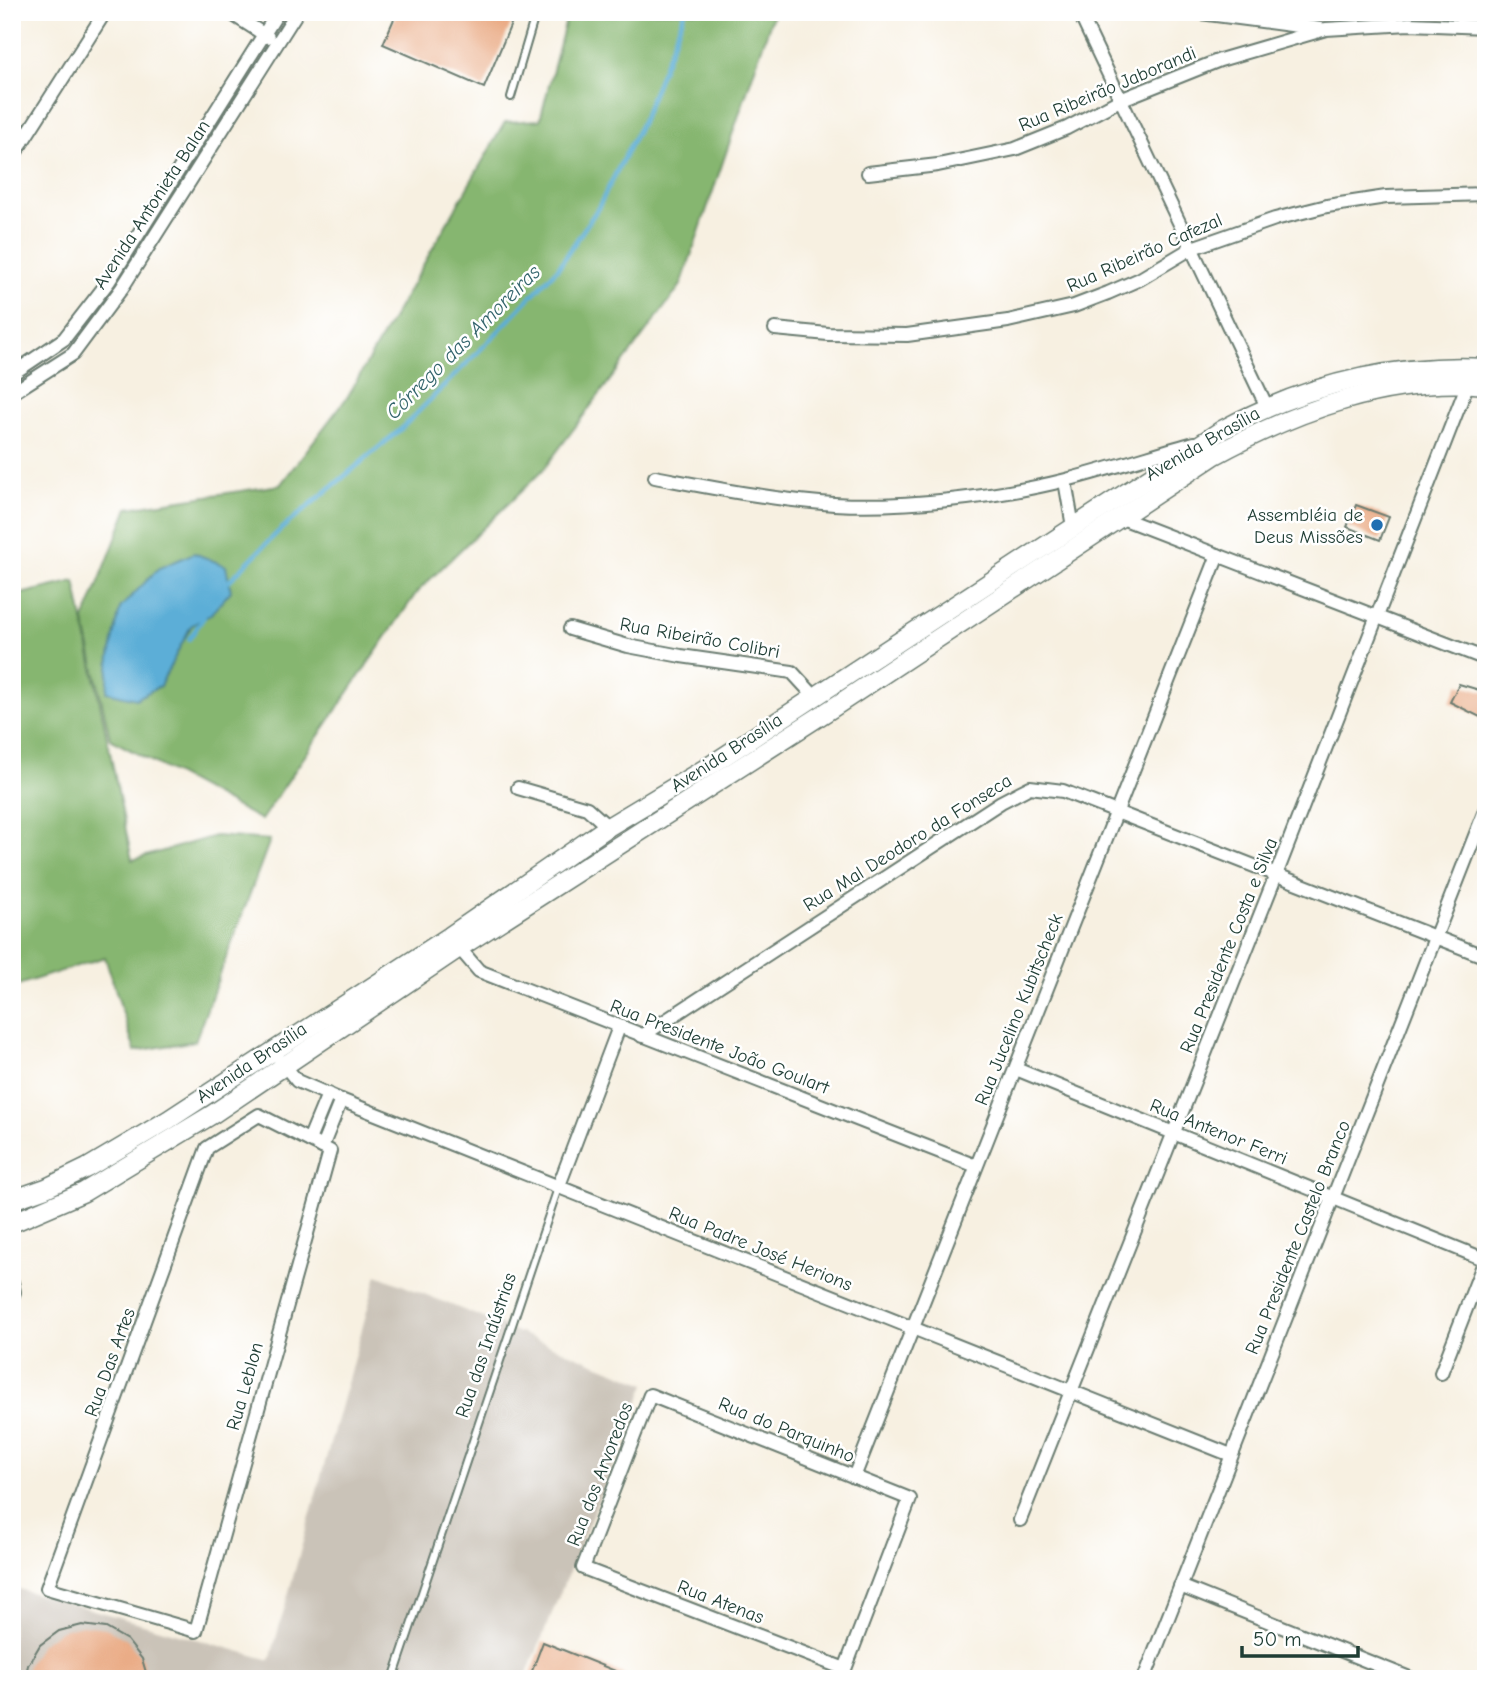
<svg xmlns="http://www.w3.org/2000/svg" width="1498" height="1691" font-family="'Comic Neue',sans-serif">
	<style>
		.industrial { fill: #cac3b8 }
		.forest { fill: #86b66f; stroke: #527a52; stroke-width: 2 }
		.water { fill: #5caed7; stroke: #3e7686; stroke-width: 2 }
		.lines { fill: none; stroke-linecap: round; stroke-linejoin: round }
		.stream { stroke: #5caed7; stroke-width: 4.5 }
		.building { fill: #eaac86 }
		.service-casing { stroke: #6b7c71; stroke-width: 10 }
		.minor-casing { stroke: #6b7c71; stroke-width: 16 }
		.secondary-casing { stroke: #6b7c71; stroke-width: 21 }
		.service { stroke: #fff; stroke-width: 6 }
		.minor { stroke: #fff; stroke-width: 12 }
		.secondary { stroke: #fff; stroke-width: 18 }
		.poi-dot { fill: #1f6fb2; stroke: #fff; stroke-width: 2.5 }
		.labels { text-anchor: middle; stroke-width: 5; stroke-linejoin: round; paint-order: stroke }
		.street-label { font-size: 19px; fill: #1f3d34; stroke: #fff }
		.poi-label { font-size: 19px; fill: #1f3d34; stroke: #fff; text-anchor: end }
		.water-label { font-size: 21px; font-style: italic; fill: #34656d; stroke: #fff }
	</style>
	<rect width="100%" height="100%" fill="#fff"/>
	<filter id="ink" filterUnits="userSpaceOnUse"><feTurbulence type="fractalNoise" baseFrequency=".0143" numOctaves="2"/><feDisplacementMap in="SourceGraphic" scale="14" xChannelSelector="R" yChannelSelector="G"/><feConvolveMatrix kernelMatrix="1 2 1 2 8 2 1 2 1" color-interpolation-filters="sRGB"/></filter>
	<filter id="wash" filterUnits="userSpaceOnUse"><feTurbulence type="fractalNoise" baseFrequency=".00686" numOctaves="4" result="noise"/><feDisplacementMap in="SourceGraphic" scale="28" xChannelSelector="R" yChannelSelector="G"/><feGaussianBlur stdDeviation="1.57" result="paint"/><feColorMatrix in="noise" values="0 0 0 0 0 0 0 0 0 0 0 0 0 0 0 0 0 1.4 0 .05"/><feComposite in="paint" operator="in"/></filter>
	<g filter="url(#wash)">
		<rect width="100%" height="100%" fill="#f7f0e1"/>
		<path class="industrial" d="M377 1275 646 1384 525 1679H12V1587L270 1660Z"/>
		<g class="forest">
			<path d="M568 12H774L681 285 543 470 417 592 261 820 110 739 84 620 128 508 280 485 348 396 505 122 540 120Z"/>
			<path d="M75 581 132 860 215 836 270 840 195 1041 135 1051 105 957 12 987V596Z"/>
		</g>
		<path class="water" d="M194 553 226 566 231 591 210 615 191 626 160 686 136 699 107 692 110 656 120 608 159 568Z"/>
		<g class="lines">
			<g class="stream">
				<path d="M227 583 280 530 401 429 490 340 558 268 598 208 641 124 685 12"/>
				<path d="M189 639 204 617"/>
			</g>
		</g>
		<g id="blocks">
			<g class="building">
				<path d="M397 12H516L484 88 383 44Z"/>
				<path d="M1356 505 1389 517 1380 540 1347 527Z"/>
				<path d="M1459 684 1486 692V720L1450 702Z"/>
				<path d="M82 1625 106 1628 127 1640 142 1659 148 1679H25L28 1665 40 1645 59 1631Z"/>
				<path d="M543 1642 633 1678 632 1679H529Z"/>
			</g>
		</g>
	</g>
	<g filter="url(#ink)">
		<use href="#blocks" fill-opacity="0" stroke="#6b7c71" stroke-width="2"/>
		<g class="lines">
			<defs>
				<g id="service">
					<path d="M511 97 536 12"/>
					<path d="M393 1679 558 1188"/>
				</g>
				<g id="minor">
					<path d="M229 12 268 37"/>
					<path d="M1079 12 1267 407"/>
					<path d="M1193 12 1321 29"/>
					<path d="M12 158 105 12"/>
					<path d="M868 173 938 165 1015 149 1067 128 1120 100 1220 60 1326 29 1409 24 1486 27"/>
					<path d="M775 329 828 334 907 335 1008 321 1074 306 1108 293 1140 279 1192 248 1275 219 1327 206 1386 197 1486 194"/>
					<path d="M12 374 64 339 109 281 278 12"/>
					<path d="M12 393 73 354 122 288 297 12"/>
					<path d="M655 477C714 488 773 500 834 504 903 508 999 497 1066 480 1109 469 1152 455 1194 443"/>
					<path d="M1065 481 1073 527"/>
					<path d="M1119 517 1486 659"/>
					<path d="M570 629 628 646 681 656 792 672 815 697"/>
					<path d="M518 788 587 808 608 827"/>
					<path d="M455 943 479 971 976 1166"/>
					<path d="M642 1036 1001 802 1030 787 1063 791 1486 957"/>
					<path d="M280 1060 297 1081 341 1100 1231 1455"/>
					<path d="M1016 1069 1486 1260"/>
					<path d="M259 1115 330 1151 196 1631 47 1588 207 1148Z"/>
					<path d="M309 1140 328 1094"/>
					<path d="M322 1147 341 1100"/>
					<path d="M558 1188 619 1027"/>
					<path d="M12 1282 14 1292 12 1297"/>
					<path d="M1441 1373 1485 1260"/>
					<path d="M854 1477 1218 555"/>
					<path d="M1020 1520 1276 875 1468 383"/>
					<path d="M1180 1586 1412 1679"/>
					<path d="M841 1679 845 1669 910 1499 650 1395 583 1568 845 1669"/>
					<path d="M1144 1679 1486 808"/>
				</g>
				<g id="secondary">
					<path d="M12 1200 46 1188 87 1168 168 1120 450 936 608 827 711 765 1222 430C1303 386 1393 363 1486 368"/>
					<path d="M12 1223 84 1192 213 1114 459 948 834 707 1215 455C1298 410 1390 376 1486 385"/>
				</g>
			</defs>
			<use href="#service" class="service-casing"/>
			<use href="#minor" class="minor-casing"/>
			<use href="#secondary" class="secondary-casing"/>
			<use href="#service" class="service"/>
			<use href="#minor" class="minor"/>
			<use href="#secondary" class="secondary"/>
		</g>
	</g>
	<circle class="poi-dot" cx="1377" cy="525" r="7"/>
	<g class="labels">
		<g class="street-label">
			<text transform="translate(1107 88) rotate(-23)" y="7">Rua Ribeirão Jaborandi</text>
			<text transform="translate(151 204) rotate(-57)" y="7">Avenida Antonieta Balan</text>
			<text transform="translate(1144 252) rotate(-24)" y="7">Rua Ribeirão Cafezal</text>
			<text transform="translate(1202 443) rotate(-30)" y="7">Avenida Brasília</text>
			<text transform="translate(700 637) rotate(10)" y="7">Rua Ribeirão Colibri</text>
			<text transform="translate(726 752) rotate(-33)" y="7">Avenida Brasília</text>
			<text transform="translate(907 842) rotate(-32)" y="7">Rua Mal Deodoro da Fonseca</text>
			<text transform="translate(1228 945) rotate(-68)" y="7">Rua Presidente Costa e Silva</text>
			<text transform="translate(1018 1009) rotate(-68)" y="7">Rua Jucelino Kubitscheck</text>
			<text transform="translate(720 1046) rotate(21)" y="7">Rua Presidente João Goulart</text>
			<text transform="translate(251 1062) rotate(-34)" y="7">Avenida Brasília</text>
			<text transform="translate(1219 1131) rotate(22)" y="7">Rua Antenor Ferri</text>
			<text transform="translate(1297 1237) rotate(-68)" y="7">Rua Presidente Castelo Branco</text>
			<text transform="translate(761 1248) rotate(22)" y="7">Rua Padre José Herions</text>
			<text transform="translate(485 1345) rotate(-71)" y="7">Rua das Indústrias</text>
			<text transform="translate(109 1362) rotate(-70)" y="7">Rua Das Artes</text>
			<text transform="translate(244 1386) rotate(-74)" y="7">Rua Leblon</text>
			<text transform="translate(787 1429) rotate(22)" y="7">Rua do Parquinho</text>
			<text transform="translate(599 1474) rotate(-69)" y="7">Rua dos Arvoredos</text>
			<text transform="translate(721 1601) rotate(21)" y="7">Rua Atenas</text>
		</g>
		<g class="poi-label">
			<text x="1363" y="521">Assembléia de<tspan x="1363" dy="22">Deus Missões</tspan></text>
		</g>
		<g class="water-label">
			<text transform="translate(463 342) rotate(-45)" y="7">Córrego das Amoreiras</text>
		</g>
	</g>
	<rect width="1498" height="1691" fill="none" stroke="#fff" stroke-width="42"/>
	<path d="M1242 1646v10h116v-10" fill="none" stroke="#1f3d34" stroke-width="3.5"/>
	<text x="1253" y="1646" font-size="21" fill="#1f3d34" stroke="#ffffff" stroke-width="5" paint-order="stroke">50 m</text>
</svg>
